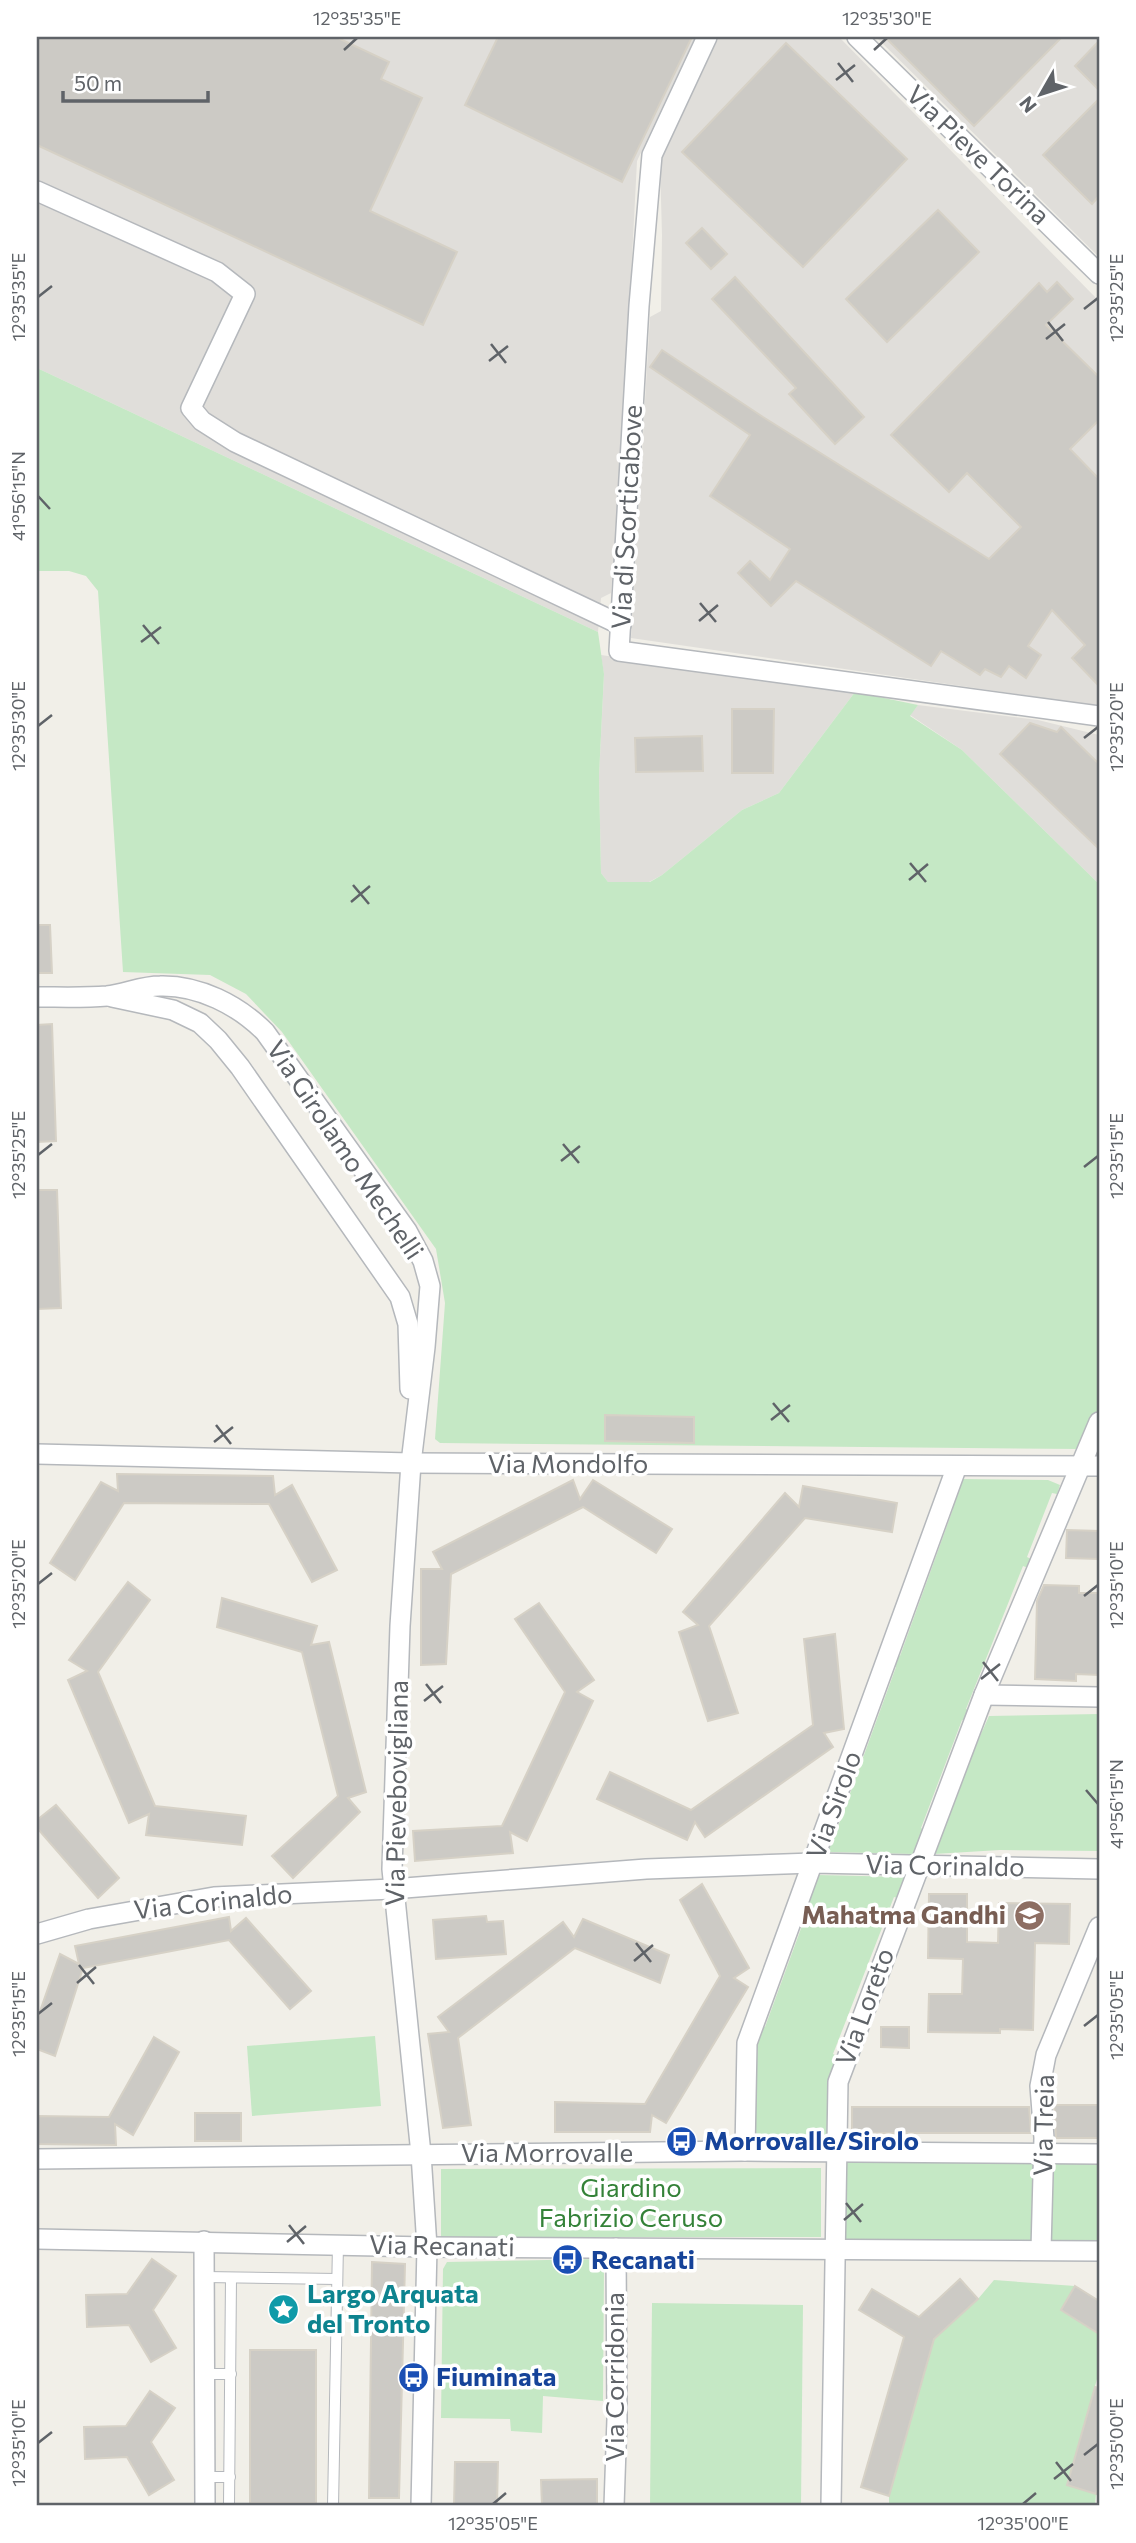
<svg xmlns="http://www.w3.org/2000/svg" width="1136" height="2543" font-family="Commissioner,sans-serif">
	<style>
		.industrial { fill: #e0deda }
		.green { fill: #c5e8c5 }
		.building { fill: #cccac5; stroke: #d6d1c6; stroke-width: 2 }
		.lines { fill: none; stroke-linecap: round; stroke-linejoin: round }
		.service-casing { stroke: #b5b8bc; stroke-width: 12 }
		.minor-casing { stroke: #b5b8bc; stroke-width: 22 }
		.service { stroke: #fff; stroke-width: 10 }
		.minor { stroke: #fff; stroke-width: 19 }
		.ticks { fill: none; stroke: #5f6368; stroke-width: 2.5 }
		.labels { text-anchor: middle; stroke-width: 7; stroke-linejoin: round; paint-order: stroke }
		.street-label { font-size: 26px; fill: #5f6368; stroke: #fff }
		.education-label { font-size: 26px; font-weight: bold; fill: #785e54; stroke: #fff; text-anchor: end }
		.transit-label { font-size: 26px; font-weight: bold; fill: #164399; stroke: #fff; text-anchor: start }
		.park-label { font-size: 26px; fill: #348238; stroke: #fff }
		.culture-label { font-size: 26px; font-weight: bold; fill: #0d838f; stroke: #fff; text-anchor: start }
		.neatline { fill: none; stroke: #5f6368; stroke-width: 2.5 }
		.ticks-label { font-size: 18px; text-anchor: middle; fill: #5f6368 }
	</style>
	<rect width="100%" height="100%" fill="#f1efe8"/>
	<g class="industrial">
		<path d="M37 37H695L637 161 622 451 611 593 601 598 598 632 37 368Z"/>
		<path d="M719 37H839L1099 301V706L631 638 650 317 661 311 662 235 660 163Z"/>
		<path d="M876 37H1099V257Z"/>
		<path d="M601 655 855 692 779 793 742 810 662 875 649 882H608L601 873 599 776 604 675Z"/>
		<path d="M918 705 1038 720 1099 735V884L962 750 910 715Z"/>
	</g>
	<g class="green">
		<path d="M37 368 598 632 604 674 599 776 601 873 608 882H650L662 875 742 810 779 793 855 692 918 705 910 716 962 750 1099 884V1406L1081 1449 440 1443 435 1439 445 1303 436 1249 282 1032 246 994 210 975 123 972 98 591 86 576 69 571H37Z"/>
		<path d="M961 1479 1048 1480 1060 1485 1057 1494 1052 1493 1027 1557 1031 1559 1028 1568 1023 1566 966 1709 972 1711 968 1721 962 1720 921 1828 926 1831 914 1854 828 1852 826 1850 831 1831 836 1832 896 1667 891 1665 895 1654 900 1656 953 1509 947 1507Z"/>
		<path d="M1099 1714V1851L1000 1850 934 1854 930 1849 989 1716Z"/>
		<path d="M818 1875 905 1877 906 1882 900 1899 894 1897 833 2054 839 2057 828 2143 754 2141 751 2049 759 2026 765 2027 810 1904 804 1901Z"/>
		<path d="M375 2036 381 2106 252 2116 247 2046Z"/>
		<path d="M836 2152 1099 2160V2249H842Z"/>
		<path d="M821 2168V2237H441V2169Z"/>
		<path d="M600 2259 604 2269 603 2401 543 2396 542 2433 511 2431 510 2419 441 2418 443 2269 447 2262Z"/>
		<path d="M994 2280 1075 2286 1061 2310 1099 2334V2372L1067 2485 1096 2494 1095 2506H889V2496L934 2339 978 2299Z"/>
		<path d="M652 2303 803 2305 801 2506H650Z"/>
	</g>
	<g class="building">
		<path d="M37 37H336L389 62 381 79 422 98 370 211 457 252 423 325 37 145Z"/>
		<path d="M498 37H692L622 182 465 105Z"/>
		<path d="M885 37H1062L974 126Z"/>
		<path d="M1099 41V90L1075 66Z"/>
		<path d="M786 43 907 159 803 267 682 152Z"/>
		<path d="M1099 99V196L1092 204 1043 155Z"/>
		<path d="M938 210 979 252 887 342 846 299Z"/>
		<path d="M702 228 727 254 711 269 686 243Z"/>
		<path d="M735 277 864 417 835 444 789 394 796 388 712 299Z"/>
		<path d="M1057 282 1073 299 1046 325 1099 377V420L1070 449 1099 479V686L1072 658 1085 645 1052 610 1028 646 1041 655 1026 678 1009 666 1001 677 985 669 980 675 941 651 931 666 796 581 771 606 738 573 750 561 770 580 790 549 710 496 750 435 650 367 662 350 763 417 989 559 1021 527 967 473 949 492 891 435 1039 283 1047 292Z"/>
		<path d="M732 709H774L773 773H732Z"/>
		<path d="M1030 723 1057 732 1061 727 1099 764V849L1000 754Z"/>
		<path d="M702 736 703 771 636 772 635 738Z"/>
		<path d="M37 925H50L52 973H37Z"/>
		<path d="M52 1024 56 1141 37 1142V1025Z"/>
		<path d="M37 1190H57L61 1308 37 1309Z"/>
		<path d="M605 1415 694 1417V1443L605 1441Z"/>
		<path d="M117 1474 273 1476 275 1495 292 1485 337 1570 312 1582 269 1504 124 1503 75 1580 50 1563 101 1482 118 1491Z"/>
		<path d="M573 1480 580 1499 593 1480 672 1529 656 1553 583 1507 451 1574 446 1664 421 1665V1569H442L433 1552Z"/>
		<path d="M803 1486 897 1503 892 1532 805 1518 709 1626 738 1713 708 1721 679 1632 698 1625 683 1612 785 1493 799 1507Z"/>
		<path d="M1067 1530 1099 1531V1559L1066 1558Z"/>
		<path d="M128 1582 150 1600 98 1672 155 1806 246 1816 242 1845 146 1835 149 1814 129 1823 68 1680 87 1671 69 1660Z"/>
		<path d="M1044 1585 1079 1586V1593H1099V1675L1076 1674V1681L1035 1679 1037 1601Z"/>
		<path d="M222 1598 317 1626 311 1645 329 1642 366 1792 348 1798 360 1812 293 1878 272 1856 338 1796 302 1652 217 1627Z"/>
		<path d="M539 1603 594 1680 577 1692 593 1701 527 1841 510 1832 513 1853 415 1861 413 1831 502 1826 565 1692 515 1619Z"/>
		<path d="M835 1634 844 1729 824 1733 833 1747 705 1837 695 1822 687 1840 597 1799 610 1772 691 1810 813 1725 804 1639Z"/>
		<path d="M56 1805 119 1878 98 1898 37 1828V1820Z"/>
		<path d="M702 1884 749 1968 734 1978 748 1987 666 2123 652 2115 650 2132H555V2102L645 2104 720 1976 680 1900Z"/>
		<path d="M929 1894H967V1942L998 1943 999 1903 1070 1904 1069 1944 1035 1943 1033 2030 1000 2029V2033L928 2032 929 1994H962L963 1959 928 1958Z"/>
		<path d="M486 1916 487 1922 503 1921 506 1954 436 1959 433 1920Z"/>
		<path d="M229 1917 231 1931 246 1918 311 1991 290 2009 229 1940 83 1968 55 2056 37 2049V2020L60 1954 79 1964 75 1946Z"/>
		<path d="M583 1919 669 1955 660 1983 575 1948 458 2038 471 2125 443 2128 428 2034 449 2032 438 2017 563 1922 574 1937Z"/>
		<path d="M881 2027H909V2048L881 2047Z"/>
		<path d="M154 2037 179 2052 133 2135 115 2124 116 2145 37 2144V2116L109 2117Z"/>
		<path d="M1054 2105H1099V2138H1056Z"/>
		<path d="M852 2107H1029L1031 2133H852Z"/>
		<rect x="195" y="2113" width="46" height="28"/>
		<path d="M152 2259 176 2276 153 2310 176 2348 151 2362 129 2325 87 2327 86 2295 127 2294Z"/>
		<path d="M372 2262 405 2264 399 2498H369Z"/>
		<path d="M960 2279 978 2299 934 2339 889 2496 861 2487 904 2337 859 2310 872 2289 919 2317Z"/>
		<path d="M1075 2286 1099 2301V2334L1061 2310Z"/>
		<rect x="250" y="2350" width="66" height="153"/>
		<path d="M1095 2387 1099 2388V2483L1096 2494 1067 2485Z"/>
		<path d="M150 2391 175 2408 151 2442 174 2480 149 2495 127 2457 85 2459 84 2427 126 2426Z"/>
		<path d="M455 2462H498L497 2506H454Z"/>
		<path d="M597 2479V2506H542L541 2480Z"/>
	</g>
	<g class="lines">
		<defs>
			<g id="service">
				<path d="M205 2277 337 2279"/>
				<path d="M206 2374H231"/>
				<path d="M205 2477H230"/>
				<path d="M229 2506 231 2278"/>
				<path d="M333 2506 338 2244"/>
			</g>
			<g id="minor">
				<path d="M707 37 652 155 639 306 619 651 1099 716"/>
				<path d="M857 37 1099 274"/>
				<path d="M37 191 217 272 245 294 191 408 202 421 235 442 621 625"/>
				<path d="M37 997C60 997 84 998 107 996 125 994 142 986 160 986 199 985 238 1005 265 1032L407 1231 423 1261 430 1286 425 1347 411 1463 400 1626 392 1869 421 2154 427 2247 421 2506"/>
				<path d="M112 997 173 1010 200 1023 218 1040 240 1067 400 1297 408 1324 410 1389"/>
				<path d="M37 1454 411 1463 1099 1466"/>
				<path d="M984 1695 1099 1697"/>
				<path d="M37 1934 89 1919 214 1897 392 1889 646 1869 813 1863 1099 1869"/>
				<path d="M745 2151 747 2043 957 1466"/>
				<path d="M37 2159 745 2151 1099 2154"/>
				<path d="M37 2239 427 2247 1099 2251"/>
				<path d="M204 2241 205 2506"/>
				<path d="M1041 2250 1044 2138 1040 2086 1046 2055 1099 1927"/>
				<path d="M614 2506 617 2419 616 2248"/>
				<path d="M831 2506 838 2082 984 1695 1099 1422"/>
			</g>
		</defs>
		<use href="#service" class="service-casing"/>
		<use href="#minor" class="minor-casing"/>
		<use href="#service" class="service"/>
		<use href="#minor" class="minor"/>
	</g>
	<path class="ticks" d="M344 50 357 38M874 50 887 38M838 63 853 82M836 80 855 65M38 297 52 286M1084 309 1098 298M1048 322 1063 341M1046 339 1065 324M491 344 506 363M489 361 508 346M38 496 50 509M700 603 716 622M699 621 718 605M143 625 159 644M141 642 161 627M38 726 52 715M1084 738 1098 727M910 863 926 882M909 880 928 864M353 885 369 904M351 902 370 886M563 1144 579 1163M38 1155 52 1144M561 1161 580 1146M1084 1167 1098 1156M773 1403 789 1422M771 1420 790 1405M216 1425 231 1444M214 1442 233 1427M38 1584 52 1573M1084 1596 1098 1585M983 1662 998 1681M981 1679 1000 1664M426 1684 441 1703M424 1701 443 1686M1086 1790 1098 1804M636 1943 651 1962M634 1961 653 1945M79 1965 94 1984M77 1983 96 1967M38 2014 52 2003M1084 2026 1098 2015M846 2203 861 2222M844 2220 863 2204M289 2225 304 2244M287 2242 306 2226M38 2443 52 2432M1084 2455 1098 2444M1056 2462 1071 2481M1054 2479 1073 2464M493 2504 506 2493M1023 2504 1036 2493"/>
	<defs>
		<symbol id="school-disc" viewBox="-11 -11 22 22"><circle r="9.5" fill="#8d6e63" stroke="#fff"/><path d="M0-5L7-2L0 1L-7-2ZM-4 1L0 2.5L4 1V4Q0 6-4 4Z" fill="#fff"/></symbol>
		<symbol id="bus-disc" viewBox="-11 -11 22 22"><circle r="9.5" fill="#1a4fb4" stroke="#fff"/><path d="M-5-6H5V4H4V6H2V4H-2V6H-4V4H-5ZM-3.5-4V0h7V-4ZM-3.5 1.2v1.5H-2V1.2ZM2 1.2v1.5H3.5V1.2Z" fill="#fff"/></symbol>
		<symbol id="sight-disc" viewBox="-11 -11 22 22"><circle r="9.5" fill="#0f9aa8" stroke="#fff"/><path d="M0-6L1.8-2.2L6-1.7L2.9 1.2L3.7 5.4L0 3.3L-3.7 5.4L-2.9 1.2L-6-1.7L-1.8-2.2Z" fill="#fff"/></symbol>
	</defs>
	<g fill-rule="evenodd">
		<use href="#school-disc" x="1012" y="1898" width="35" height="35"/>
		<use href="#bus-disc" x="664" y="2124" width="35" height="35"/>
		<use href="#bus-disc" x="550" y="2242" width="35" height="35"/>
		<use href="#sight-disc" x="266" y="2292" width="35" height="35"/>
		<use href="#bus-disc" x="396" y="2360" width="35" height="35"/>
	</g>
	<g class="labels">
		<g class="street-label">
			<text transform="translate(978 155) rotate(44)" y="9">Via Pieve Torina</text>
			<text transform="translate(627 517) rotate(-87)" y="9">Via di Scorticabove</text>
			<text transform="translate(345 1150) rotate(56)" y="9">Via Girolamo Mechelli</text>
			<text x="568" y="1473">Via Mondolfo</text>
			<text transform="translate(397 1793) rotate(-89)" y="9">Via Pievebovigliana</text>
			<text transform="translate(834 1805) rotate(-70)" y="9">Via Sirolo</text>
			<text transform="translate(945 1866) rotate(1)" y="9">Via Corinaldo</text>
			<text transform="translate(213 1902) rotate(-6)" y="9">Via Corinaldo</text>
			<text transform="translate(865 2007) rotate(-70)" y="9">Via Loreto</text>
			<text transform="translate(1044 2125) rotate(-89)" y="9">Via Treia</text>
			<text x="547" y="2162">Via Morrovalle</text>
			<text transform="translate(442 2246) rotate(1)" y="9">Via Recanati</text>
			<text transform="translate(615 2377) rotate(-90)" y="9">Via Corridonia</text>
		</g>
		<g class="education-label">
			<text x="1006" y="1924">Mahatma Gandhi</text>
		</g>
		<g class="transit-label">
			<text x="704" y="2150">Morrovalle/Sirolo</text>
			<text x="591" y="2269">Recanati</text>
			<text x="436" y="2386">Fiuminata</text>
		</g>
		<g class="park-label">
			<text x="631" y="2197">Giardino<tspan x="631" dy="30">Fabrizio Ceruso</tspan></text>
		</g>
		<g class="culture-label">
			<text x="307" y="2303">Largo Arquata<tspan x="307" dy="30">del Tronto</tspan></text>
		</g>
	</g>
	<rect width="1136" height="2543" fill="none" stroke="#ffffff" stroke-width="77"/>
	<g transform="translate(1041 94) rotate(231)" stroke="#ffffff" stroke-width="5" paint-order="stroke">
	<path d="M0-5L12 26L0 18L-12 26Z" fill="#5f6368"/>
	<text y="-10" font-size="19" font-weight="bold" text-anchor="middle" fill="#5f6368">N</text>
	</g>
	<path d="M63 91v10h145v-10" fill="none" stroke="#5f6368" stroke-width="3.5"/>
	<text x="74" y="91" font-size="21" fill="#5f6368" stroke="#ffffff" stroke-width="5" paint-order="stroke">50 m</text>
	<rect x="38" y="38" width="1060" height="2466" class="neatline"/>
	<g class="ticks-label">
		<text x="357" y="25">12°35'35"E</text>
		<text x="887" y="25">12°35'30"E</text>
		<text transform="translate(19 297) rotate(-90)" y="6">12°35'35"E</text>
		<text transform="translate(1117 298) rotate(-90)" y="6">12°35'25"E</text>
		<text transform="translate(19 496) rotate(-90)" y="6">41°56'15"N</text>
		<text transform="translate(19 726) rotate(-90)" y="6">12°35'30"E</text>
		<text transform="translate(1117 727) rotate(-90)" y="6">12°35'20"E</text>
		<text transform="translate(19 1155) rotate(-90)" y="6">12°35'25"E</text>
		<text transform="translate(1117 1156) rotate(-90)" y="6">12°35'15"E</text>
		<text transform="translate(19 1584) rotate(-90)" y="6">12°35'20"E</text>
		<text transform="translate(1117 1585) rotate(-90)" y="6">12°35'10"E</text>
		<text transform="translate(1117 1804) rotate(-90)" y="6">41°56'15"N</text>
		<text transform="translate(19 2014) rotate(-90)" y="6">12°35'15"E</text>
		<text transform="translate(1117 2015) rotate(-90)" y="6">12°35'05"E</text>
		<text transform="translate(19 2443) rotate(-90)" y="6">12°35'10"E</text>
		<text transform="translate(1117 2444) rotate(-90)" y="6">12°35'00"E</text>
		<text x="493" y="2530">12°35'05"E</text>
		<text x="1023" y="2530">12°35'00"E</text>
	</g>
</svg>
